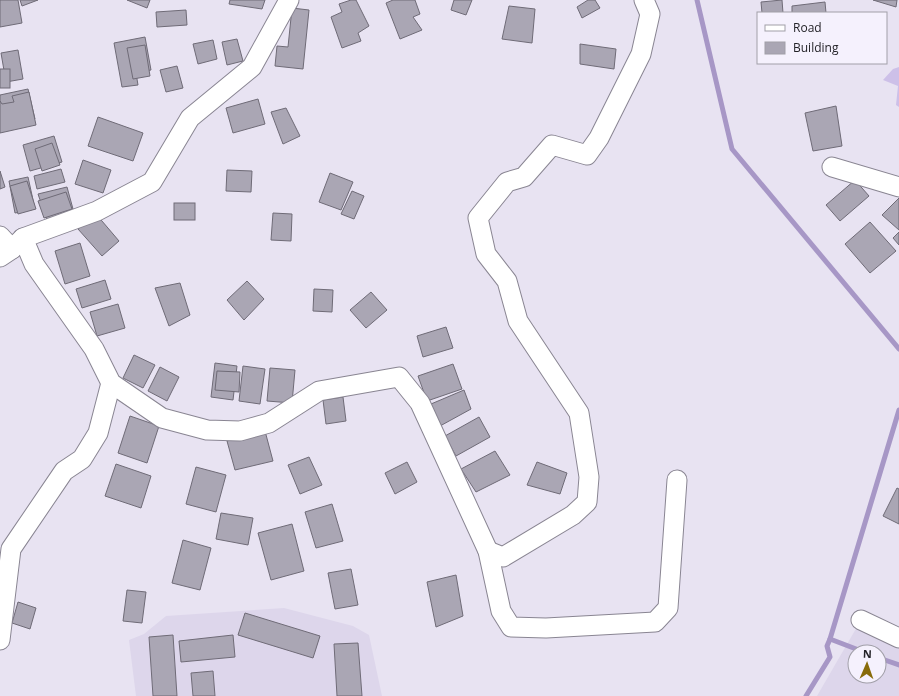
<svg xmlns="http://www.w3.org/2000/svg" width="899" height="696" font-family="'Open Sans',sans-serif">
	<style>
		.built { fill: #ddd6eb; fill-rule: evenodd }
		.green { fill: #cdc0e8 }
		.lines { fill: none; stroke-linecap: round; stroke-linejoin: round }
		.stream { stroke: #a797c6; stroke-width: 5 }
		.building { fill: #aaa6b4; stroke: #6f6b77 }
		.minor-casing { stroke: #898592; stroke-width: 21 }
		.minor { stroke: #fff; stroke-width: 19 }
	</style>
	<rect width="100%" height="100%" fill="#e8e3f2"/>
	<g class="built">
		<path d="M284 608 353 626 369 635 382 696H136L129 640 144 634 166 616Z"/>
		<path d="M861 620 899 638V696H817ZM855 652H879V676H855Z"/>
	</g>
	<path class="green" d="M899 67V107L896 105 898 86 883 80 893 69Z"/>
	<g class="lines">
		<g class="stream">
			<path d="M697 0 732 149 899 349"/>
			<path d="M864 652 830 639 899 410"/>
			<path d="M879 658 899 665"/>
			<path d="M806 696 830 657 827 646 830 639"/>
		</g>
	</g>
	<g class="building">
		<path d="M0 0H18L22 23 0 27Z"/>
		<path d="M20 0H38L22 6Z"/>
		<path d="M127 0H150L147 8Z"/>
		<path d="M230 0H265L262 9 229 4Z"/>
		<path d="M351 0H356L369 26 358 33 361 41 342 48 331 17 342 12 339 4Z"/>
		<path d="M393 0H415L420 14 413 17 422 30 400 39 386 3Z"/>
		<path d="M454 0H472L466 15 451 10Z"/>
		<path d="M588 0H595L600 8 582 18 577 7Z"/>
		<path d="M782 0 783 13H762L761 2Z"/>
		<path d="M873 0H897L896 7Z"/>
		<path d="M825 2 826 13H792V6Z"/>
		<path d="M509 6 535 9 532 43 502 39Z"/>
		<path d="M292 8 309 10 303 69 275 66 277 46 288 47Z"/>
		<path d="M186 10 187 25 157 27 156 12Z"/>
		<path d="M145 37 151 70 136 73 138 85 122 87 114 43Z"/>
		<path d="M237 39 243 61 227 65 222 42Z"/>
		<path d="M213 40 217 59 198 64 193 44Z"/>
		<path d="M580 44 616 49 614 69 580 64Z"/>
		<path d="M145 45 150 76 133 79 127 48Z"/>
		<path d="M18 50 23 79 6 82 1 53Z"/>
		<path d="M177 66 183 88 166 92 160 70Z"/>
		<rect x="0" y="69" width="10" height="19"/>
		<path d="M28 89 35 119 0 127V95Z"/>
		<path d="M29 92 36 125 0 133V101L2 104 14 102 12 96Z"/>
		<path d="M258 99 265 124 233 133 226 108Z"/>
		<path d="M836 106 842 146 813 151 805 113Z"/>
		<path d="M286 108 300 136 283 144 271 112Z"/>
		<path d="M98 117 143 133 133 161 88 146Z"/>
		<path d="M54 136 62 162 30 171 23 145Z"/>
		<path d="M52 143 60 165 42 171 35 149Z"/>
		<path d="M83 160 111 170 103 193 75 184Z"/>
		<path d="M61 169 65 182 37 189 34 176Z"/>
		<path d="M227 170 252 171 251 192 226 191Z"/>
		<path d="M0 171 5 187 0 189Z"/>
		<path d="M330 173 353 182 341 210 319 202Z"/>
		<path d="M28 177 35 209 15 213 9 181Z"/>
		<path d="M855 180 869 196 840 221 826 205Z"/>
		<path d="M27 181 36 209 18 214 10 186Z"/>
		<path d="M67 187 73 209 47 220 38 194Z"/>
		<path d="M352 191 364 196 354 219 341 214Z"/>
		<path d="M66 192 72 209 44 218 38 201Z"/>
		<path d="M899 198V230L882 215Z"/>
		<rect x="174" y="203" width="21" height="17"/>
		<path d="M273 213 292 214 291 241 271 240Z"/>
		<path d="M96 214 119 241 102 256 78 229Z"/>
		<path d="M870 222 896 251 870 273 845 244Z"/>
		<path d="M899 232V245L893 238Z"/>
		<path d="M80 243 90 276 65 284 55 251Z"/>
		<path d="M105 280 111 299 82 308 76 289Z"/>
		<path d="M247 281 264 299 244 320 227 300Z"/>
		<path d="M180 283 190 315 169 326 155 288Z"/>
		<path d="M314 289 333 290 332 312 313 311Z"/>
		<path d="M371 292 387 310 366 328 350 310Z"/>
		<path d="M118 304 125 328 97 336 90 312Z"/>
		<path d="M446 327 453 348 423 357 417 336Z"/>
		<path d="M134 355 155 365 143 388 123 378Z"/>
		<path d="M215 363 237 366 233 400 211 397Z"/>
		<path d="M453 364 462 389 427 401 418 376Z"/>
		<path d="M243 366 265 369 260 404 239 401Z"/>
		<path d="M160 367 179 377 167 401 148 391Z"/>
		<path d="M270 368 295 370 292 403 267 401Z"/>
		<path d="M217 371 240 372 239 392 215 390Z"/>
		<path d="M464 390 471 409 440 426 431 404Z"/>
		<path d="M343 397 346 421 326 424 323 400Z"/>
		<path d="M130 416 159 426 147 463 118 453Z"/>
		<path d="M479 417 490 437 456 456 445 436Z"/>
		<path d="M265 431 273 461 235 470 227 441Z"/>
		<path d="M495 451 510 475 476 492 461 469Z"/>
		<path d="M309 457 322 485 300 494 288 465Z"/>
		<path d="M407 462 417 482 395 494 385 473Z"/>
		<path d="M537 462 567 473 560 494 527 485Z"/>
		<path d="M116 464 151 476 141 508 105 496Z"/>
		<path d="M196 467 226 475 216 512 186 504Z"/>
		<path d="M897 488 899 489V524L883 516Z"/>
		<path d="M332 504 343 541 316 548 305 512Z"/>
		<path d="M221 513 253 518 248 545 216 539Z"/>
		<path d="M292 524 304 571 271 580 258 533Z"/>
		<path d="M183 540 211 548 200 590 172 583Z"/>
		<path d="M351 569 358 605 335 609 328 573Z"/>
		<path d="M456 575 463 616 436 627 427 582Z"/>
		<path d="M127 590 146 592 142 623 123 621Z"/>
		<path d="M18 602 36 608 30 629 12 623Z"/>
		<path d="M245 613 320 636 313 658 238 635Z"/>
		<path d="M173 635 177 696H153L149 637Z"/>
		<path d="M233 635 235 657 181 662 179 641Z"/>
		<path d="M358 643 362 696H337L334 644Z"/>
		<path d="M213 671 215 696H193L191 673Z"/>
	</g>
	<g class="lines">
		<defs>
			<g id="minor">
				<path d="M832 167 899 187"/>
				<path d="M0 236 12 249"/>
				<path d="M23 238 34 264 94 349 111 383 162 418 207 430 240 431 269 423 319 391 399 377 420 403 488 551 501 611 511 627 546 628 655 622 668 608 677 480"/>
				<path d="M0 257 12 249 23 238 97 211 152 182 190 118 252 67 289 0"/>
				<path d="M488 551 503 557 573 515 587 502 589 477 579 413 518 321 507 281 486 254 478 218 507 182 524 177 552 145 587 155 599 138 641 54 650 14 644 0"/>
				<path d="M861 620 899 638"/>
				<path d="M0 640 11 549 64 471 82 459 98 433 111 383"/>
			</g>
		</defs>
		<use href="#minor" class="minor-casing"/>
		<use href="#minor" class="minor"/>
	</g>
	<rect x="757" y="12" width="130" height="52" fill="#f5f1fd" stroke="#a19fa8"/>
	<rect x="765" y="25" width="20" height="6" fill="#ffffff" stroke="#a19fa8"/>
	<text x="793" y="32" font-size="12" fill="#242328">Road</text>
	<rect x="765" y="42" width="20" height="12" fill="#aaa6b4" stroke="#a19fa8"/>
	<text x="793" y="52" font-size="12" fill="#242328">Building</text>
	<g transform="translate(867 664) rotate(2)"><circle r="19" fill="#f5f1fd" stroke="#a19fa8"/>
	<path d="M0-3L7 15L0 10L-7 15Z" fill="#886b09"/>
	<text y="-6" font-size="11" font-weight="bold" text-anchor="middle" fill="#242328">N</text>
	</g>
</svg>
